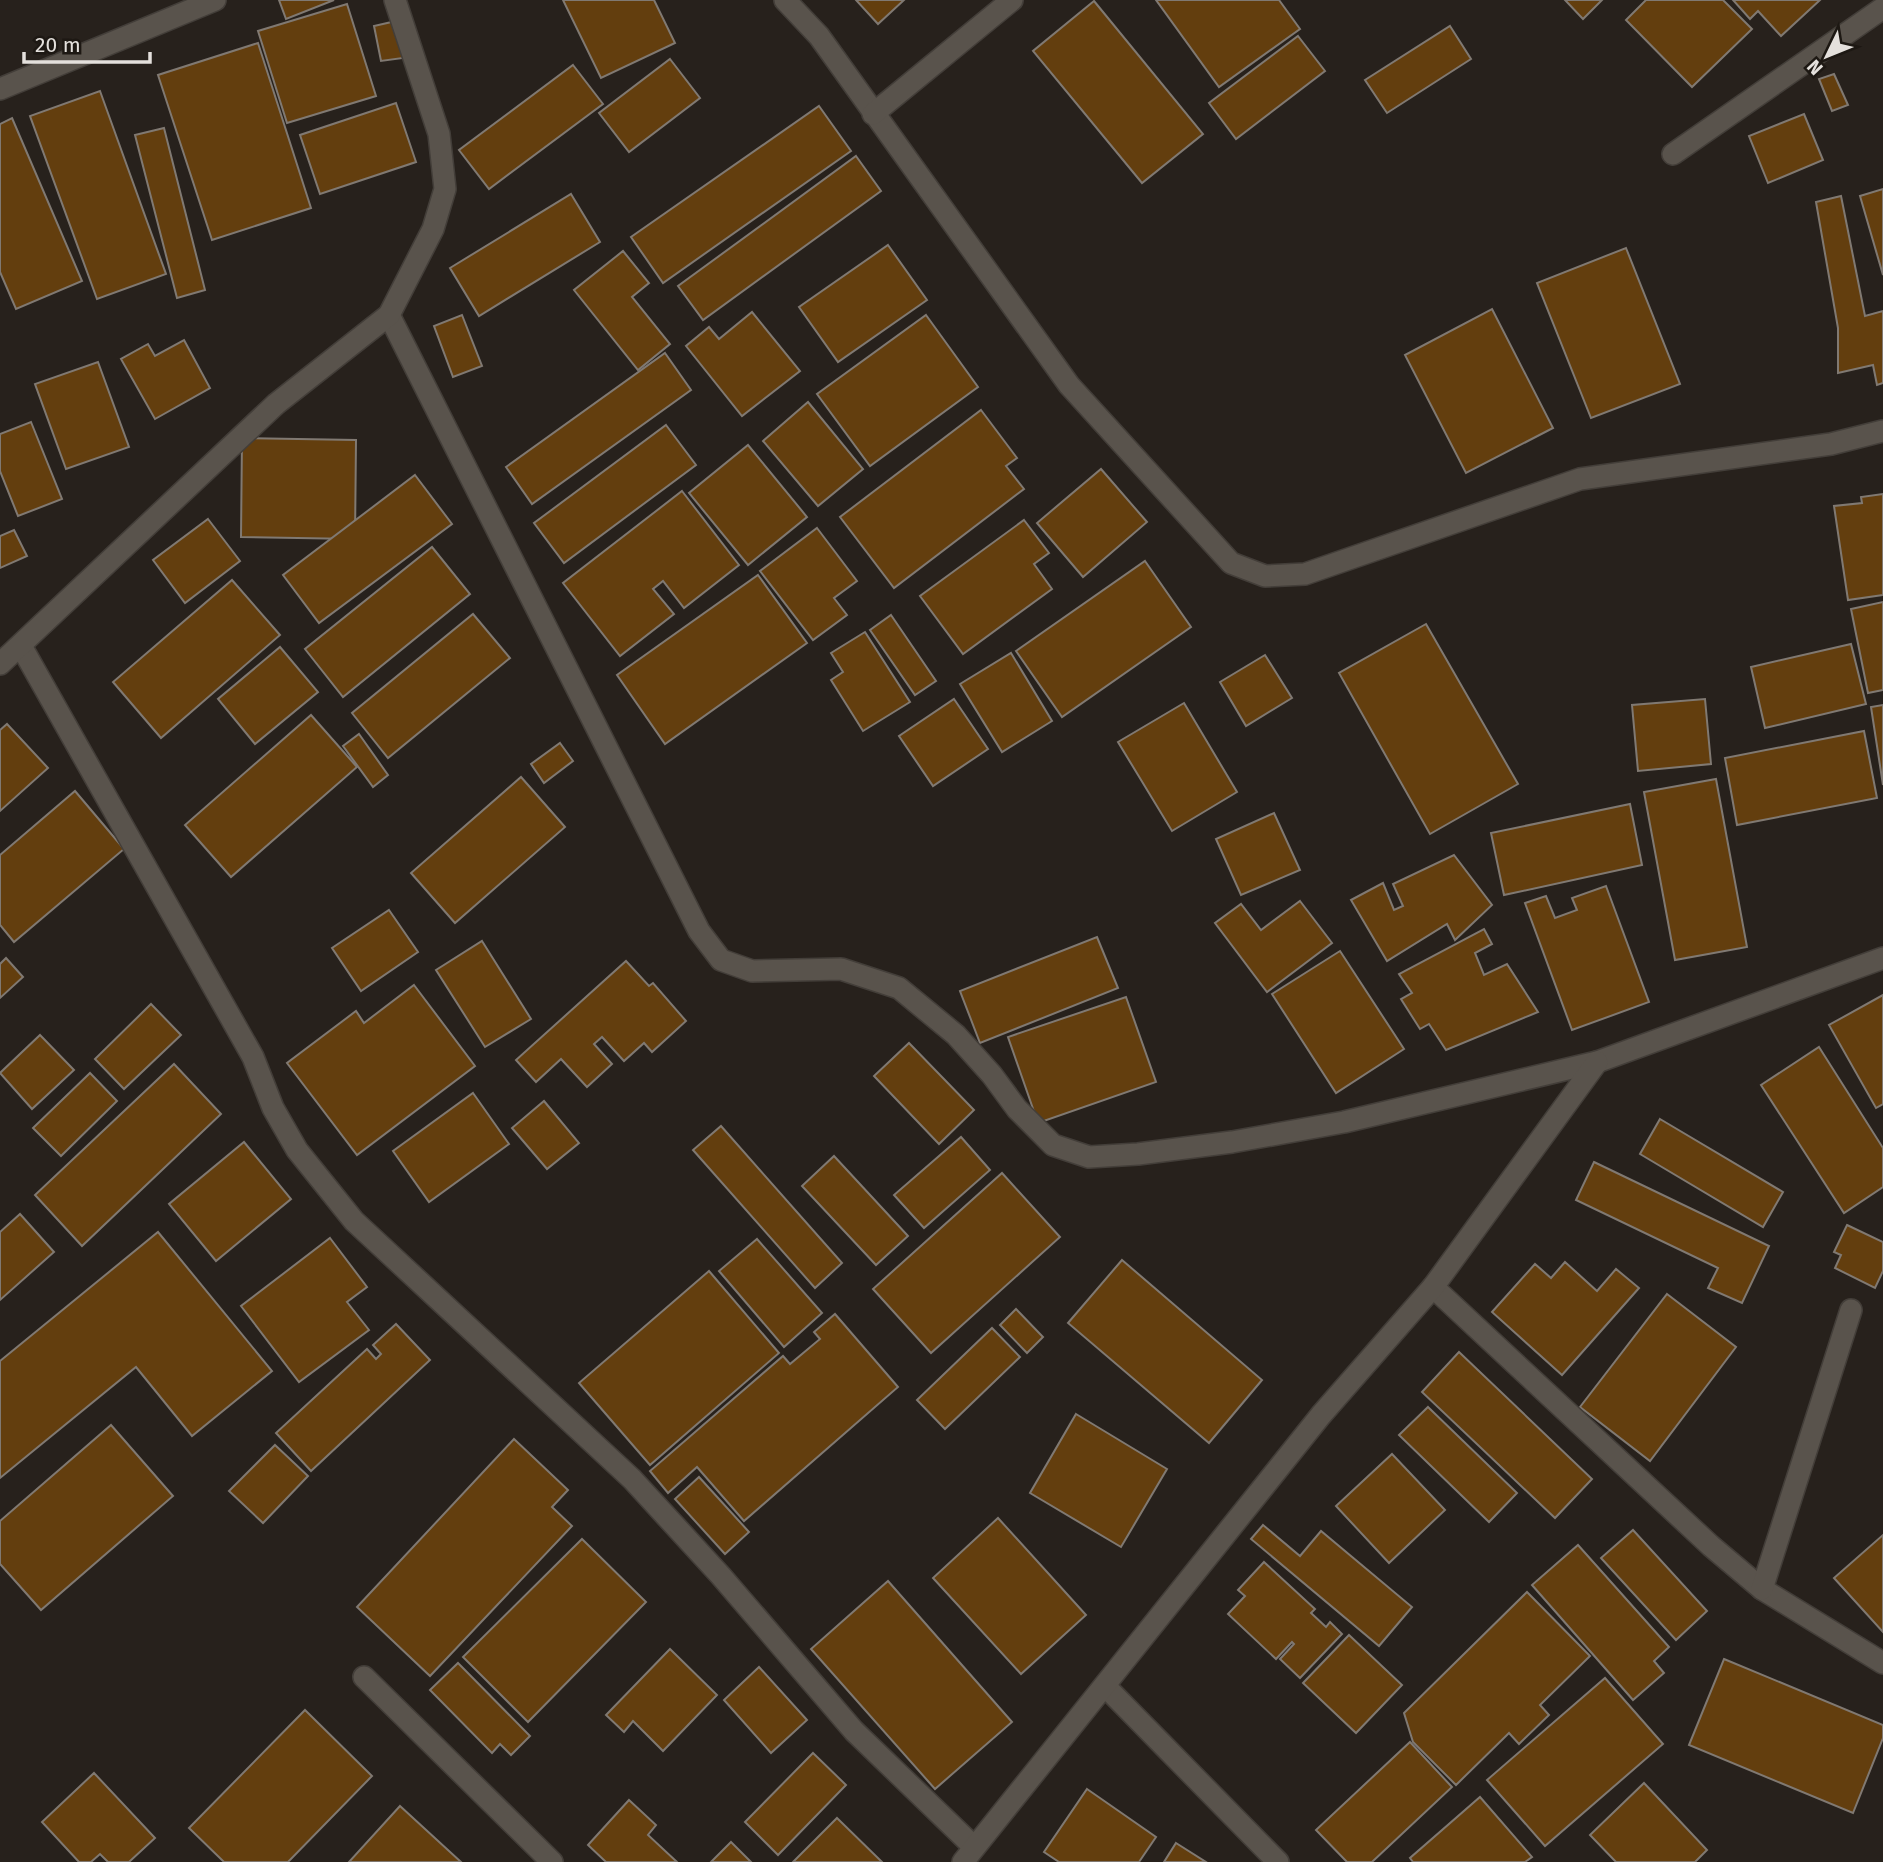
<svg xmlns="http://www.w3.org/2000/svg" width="1883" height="1862" font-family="'Fira Sans',sans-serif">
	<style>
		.building { fill: #633e0e; stroke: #807972; stroke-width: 2 }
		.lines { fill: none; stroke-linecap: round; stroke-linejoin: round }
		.minor-casing { stroke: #433e39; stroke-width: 24 }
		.minor { stroke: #59534c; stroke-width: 21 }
	</style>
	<rect width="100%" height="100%" fill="#27211c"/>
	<g class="building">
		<path d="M279 0H334L286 19Z"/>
		<path d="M563 0H654L675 43 601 78Z"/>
		<path d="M856 0H904L878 24Z"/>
		<path d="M1156 0H1279L1300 29 1219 87Z"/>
		<path d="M1565 0H1602L1583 19Z"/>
		<path d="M1646 0H1723L1752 29 1692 87 1626 20Z"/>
		<path d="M1733 0H1820L1781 36 1758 11 1750 19Z"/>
		<path d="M1094 1 1203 134 1142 183 1033 51Z"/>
		<path d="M347 4 376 96 287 123 258 31Z"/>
		<path d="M396 21 403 58 381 61 374 26Z"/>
		<path d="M1450 26 1471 59 1387 113 1365 80Z"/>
		<path d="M1298 36 1325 71 1236 139 1209 103Z"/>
		<path d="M258 43 311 208 212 240 158 75Z"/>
		<path d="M670 59 700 98 629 152 599 113Z"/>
		<path d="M573 65 603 104 489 189 459 150Z"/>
		<path d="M1834 74 1848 105 1832 111 1819 79Z"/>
		<path d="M100 91 166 274 97 299 30 116Z"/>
		<path d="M396 103 416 162 320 194 300 135Z"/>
		<path d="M819 106 851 151 663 283 631 237Z"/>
		<path d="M1804 114 1823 160 1768 183 1749 136Z"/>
		<path d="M12 118 82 281 16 309 0 272V124Z"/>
		<path d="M164 128 205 290 177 298 135 135Z"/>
		<path d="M856 156 881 191 703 320 678 286Z"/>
		<path d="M1883 189V275L1860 196Z"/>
		<path d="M571 194 600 242 479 316 450 268Z"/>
		<path d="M1841 196 1865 316 1883 311V383L1877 385 1873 365 1838 373V328L1816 202Z"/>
		<path d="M888 245 927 300 838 362 799 307Z"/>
		<path d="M1626 248 1680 384 1591 418 1537 283Z"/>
		<path d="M623 251 649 283 632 297 670 344 638 370 574 290Z"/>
		<path d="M1492 309 1553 428 1466 473 1405 355Z"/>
		<path d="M752 312 800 371 742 416 686 346 709 327 719 339Z"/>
		<path d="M462 315 482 366 453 377 434 326Z"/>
		<path d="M926 315 978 387 870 466 817 394Z"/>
		<path d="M184 340 210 388 155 419 121 359 148 344 155 356Z"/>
		<path d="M665 353 691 390 532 504 506 467Z"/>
		<path d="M98 362 129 447 66 469 35 384Z"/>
		<path d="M808 402 863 469 818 506 763 441Z"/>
		<path d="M981 410 1017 458 1006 466 1024 489 894 588 840 517Z"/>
		<path d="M31 422 62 499 18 516 0 471V434Z"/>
		<path d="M666 425 696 465 564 563 534 523Z"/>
		<path d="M242 438 356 440 355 539 241 537Z"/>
		<path d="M748 445 807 517 748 565 689 493Z"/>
		<path d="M1101 469 1147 522 1083 577 1037 523Z"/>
		<path d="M415 475 452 524 319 623 283 575Z"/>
		<path d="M682 491 739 565 684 608 663 581 653 589 674 614 620 656 563 583Z"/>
		<path d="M1883 494V595L1848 600 1834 506 1862 503 1861 497Z"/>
		<path d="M208 519 240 561 185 603 153 560Z"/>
		<path d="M1024 520 1049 553 1034 564 1052 589 963 654 920 596Z"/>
		<path d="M817 528 857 581 834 598 847 615 813 640 760 571Z"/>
		<path d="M14 530 27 556 0 568V536Z"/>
		<path d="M432 547 470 594 343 697 305 649Z"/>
		<path d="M1145 561 1191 627 1062 717 1016 651Z"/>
		<path d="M758 575 807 643 665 744 617 675Z"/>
		<path d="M232 580 280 635 161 738 113 682Z"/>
		<path d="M1883 602V690L1868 693 1851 609Z"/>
		<path d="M473 614 510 658 388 758 352 713Z"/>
		<path d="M891 615 936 681 915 695 870 630Z"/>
		<path d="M1426 624 1518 784 1430 834 1339 673Z"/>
		<path d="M865 632 910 702 863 731 831 680 843 672 831 653Z"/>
		<path d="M1851 644 1866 704 1765 728 1751 667Z"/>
		<path d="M280 647 318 692 255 744 218 699Z"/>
		<path d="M1011 653 1052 721 1002 752 960 684Z"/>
		<path d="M1265 655 1292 698 1246 726 1220 682Z"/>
		<path d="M954 699 988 749 933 786 899 736Z"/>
		<path d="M1705 699 1711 764 1638 771 1632 705Z"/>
		<path d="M1184 703 1237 792 1172 831 1118 742Z"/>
		<path d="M1883 705V785L1871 707Z"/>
		<path d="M311 715 357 767 231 877 185 825Z"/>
		<path d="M7 724 48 768 0 811V730Z"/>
		<path d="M1864 731 1877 798 1737 825 1725 758Z"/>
		<path d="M359 734 388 775 373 787 343 746Z"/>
		<path d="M560 743 573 761 544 783 531 764Z"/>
		<path d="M521 777 565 827 455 923 411 873Z"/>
		<path d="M1716 779 1747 947 1675 960 1644 792Z"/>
		<path d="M75 791 124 849 14 942 0 925V855Z"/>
		<path d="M1630 804 1642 865 1504 895 1491 833Z"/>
		<path d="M1274 813 1300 870 1241 895 1216 839Z"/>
		<path d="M1454 855 1492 905 1455 940 1447 924 1387 961 1351 900 1383 883 1394 910 1403 906 1393 884Z"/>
		<path d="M1606 886 1649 1002 1572 1030 1525 903 1546 896 1555 918 1577 910 1572 898Z"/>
		<path d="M1300 901 1332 943 1267 992 1215 923 1241 904 1261 930Z"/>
		<path d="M389 910 418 952 361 991 332 948Z"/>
		<path d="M1484 929 1492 944 1475 953 1484 975 1507 964 1538 1012 1446 1050 1429 1024 1420 1029 1401 999 1412 993 1399 974Z"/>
		<path d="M1097 937 1118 988 980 1043 960 991Z"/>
		<path d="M482 941 531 1019 485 1047 436 970Z"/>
		<path d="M1340 951 1404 1049 1336 1093 1272 994Z"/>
		<path d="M6 958 23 977 0 998V964Z"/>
		<path d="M626 961 649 986 653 983 686 1021 652 1052 644 1043 624 1061 602 1037 594 1044 612 1064 587 1087 561 1059 536 1082 516 1060Z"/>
		<path d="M414 985 475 1066 357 1155 287 1063 356 1011 364 1023Z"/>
		<path d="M1883 995V1104L1876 1108 1829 1025Z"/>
		<path d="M1126 997 1156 1082 1038 1123 1008 1037Z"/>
		<path d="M151 1004 181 1035 124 1089 95 1059Z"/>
		<path d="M40 1035 74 1070 32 1109 0 1073Z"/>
		<path d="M909 1043 974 1110 939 1144 874 1076Z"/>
		<path d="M1819 1047 1883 1148V1187L1844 1213 1761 1085Z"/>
		<path d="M174 1064 221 1114 82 1246 35 1195Z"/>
		<path d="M90 1073 117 1101 61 1156 33 1128Z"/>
		<path d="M473 1093 509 1144 429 1202 393 1151Z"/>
		<path d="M544 1101 579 1143 547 1169 512 1128Z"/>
		<path d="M1660 1119 1783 1192 1763 1227 1640 1154Z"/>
		<path d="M721 1126 842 1263 815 1288 693 1150Z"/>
		<path d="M961 1137 990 1170 924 1228 894 1195Z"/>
		<path d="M244 1142 291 1199 216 1261 169 1204Z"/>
		<path d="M834 1156 908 1236 876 1265 802 1186Z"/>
		<path d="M1594 1162 1769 1246 1742 1303 1708 1288 1718 1268 1576 1200Z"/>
		<path d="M1002 1173 1060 1237 931 1353 873 1289Z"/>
		<path d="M20 1214 54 1252 0 1300V1232Z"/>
		<path d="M1847 1225 1883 1242V1271L1875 1288 1835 1268 1841 1255 1834 1252Z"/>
		<path d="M158 1232 272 1371 192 1436 136 1367 0 1478V1361Z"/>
		<path d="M330 1238 367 1287 347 1302 369 1330 299 1382 241 1306Z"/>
		<path d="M757 1239 822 1313 784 1347 719 1271Z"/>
		<path d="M1122 1260 1262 1380 1209 1443 1068 1323Z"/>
		<path d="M1565 1262 1597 1291 1616 1269 1639 1288 1562 1375 1492 1312 1535 1264 1551 1278Z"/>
		<path d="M709 1271 779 1353 650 1465 579 1383Z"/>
		<path d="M1667 1294 1736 1347 1650 1461 1580 1407Z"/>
		<path d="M1016 1309 1043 1337 1027 1353 1000 1325Z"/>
		<path d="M835 1314 898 1387 744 1521 697 1467 668 1493 650 1471 783 1356 790 1364 820 1339 814 1332Z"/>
		<path d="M396 1324 430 1360 311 1471 276 1433 367 1349 376 1359 381 1354 373 1345Z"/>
		<path d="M992 1328 1020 1357 945 1429 917 1400Z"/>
		<path d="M1459 1352 1592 1479 1555 1518 1422 1392Z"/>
		<path d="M1428 1407 1517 1493 1489 1522 1399 1435Z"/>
		<path d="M1076 1414 1167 1469 1121 1547 1030 1493Z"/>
		<path d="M111 1425 173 1496 41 1610 0 1564V1521Z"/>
		<path d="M514 1439 568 1490 552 1507 572 1526 430 1676 357 1607Z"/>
		<path d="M275 1445 308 1476 263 1523 229 1491Z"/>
		<path d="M1392 1454 1445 1510 1389 1563 1336 1506Z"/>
		<path d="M699 1477 749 1532 725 1554 675 1499Z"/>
		<path d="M998 1518 1086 1615 1021 1674 933 1578Z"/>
		<path d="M1263 1525 1300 1556 1321 1531 1412 1607 1379 1646 1251 1539Z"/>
		<path d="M1633 1530 1707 1611 1676 1640 1601 1558Z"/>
		<path d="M1883 1535V1632L1834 1578Z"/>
		<path d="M582 1539 646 1602 528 1722 463 1657Z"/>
		<path d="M1578 1545 1669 1647 1654 1661 1664 1673 1633 1700 1532 1585Z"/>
		<path d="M1264 1562 1315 1609 1311 1613 1326 1627 1330 1622 1342 1634 1300 1678 1280 1659 1294 1644 1292 1642 1276 1659 1228 1614 1245 1596 1238 1590Z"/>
		<path d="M888 1581 1012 1722 935 1789 811 1649Z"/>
		<path d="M1527 1592 1590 1656 1540 1705 1549 1715 1519 1744 1509 1733 1456 1785 1413 1742 1404 1713Z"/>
		<path d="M1349 1635 1402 1685 1356 1733 1303 1683Z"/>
		<path d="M670 1649 717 1695 663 1751 633 1721 624 1732 606 1715Z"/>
		<path d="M1724 1659 1883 1725V1738L1853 1813 1689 1745Z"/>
		<path d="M458 1663 530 1736 511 1755 500 1744 492 1753 430 1690Z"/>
		<path d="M759 1667 807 1720 771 1753 724 1700Z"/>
		<path d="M1605 1678 1663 1744 1545 1846 1487 1780Z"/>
		<path d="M305 1710 372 1776 288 1862H224L189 1828Z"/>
		<path d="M1410 1742 1452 1787 1372 1862H1347L1316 1830Z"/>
		<path d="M813 1753 846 1785 778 1855 745 1822Z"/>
		<path d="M94 1773 155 1838 129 1862H108L100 1854 91 1862H79L42 1822Z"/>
		<path d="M1644 1783 1707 1850 1695 1862H1616L1590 1835Z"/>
		<path d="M1087 1789 1156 1837 1139 1862H1059L1044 1852Z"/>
		<path d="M1480 1797 1532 1857 1525 1862H1413L1410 1858Z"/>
		<path d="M629 1800 656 1825 648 1835 677 1862H606L588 1845Z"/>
		<path d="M400 1806 461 1862H349Z"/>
		<path d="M837 1818 882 1862H793Z"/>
		<path d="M731 1842 751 1862H711Z"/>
		<path d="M1176 1843 1206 1862H1164Z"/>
	</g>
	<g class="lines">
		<defs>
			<g id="minor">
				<path d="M785 0 819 36 1069 385 1231 563 1265 576 1305 574 1580 479 1831 444 1883 431"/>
				<path d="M0 89 215 0"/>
				<path d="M873 114 1012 0"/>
				<path d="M1673 154 1883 8"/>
				<path d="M389 315 699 931 721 960 752 971 841 969 899 988 956 1035 992 1075 1017 1109 1053 1145 1089 1157 1138 1154 1232 1142 1344 1122 1597 1062 1883 958"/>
				<path d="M21 646 253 1057 273 1108 297 1150 354 1221 632 1479 721 1576 854 1731 974 1847"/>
				<path d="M0 664 276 404 389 315 433 229 445 189 439 134 395 0"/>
				<path d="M1433 1287 1711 1546 1762 1589 1883 1663"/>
				<path d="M1762 1589 1851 1310"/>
				<path d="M364 1677 552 1862"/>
				<path d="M1105 1686 1278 1862"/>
				<path d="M963 1862 1321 1415 1433 1287 1597 1062"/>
			</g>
		</defs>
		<use href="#minor" class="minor-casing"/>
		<use href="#minor" class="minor"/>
	</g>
	<g transform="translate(1827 56) rotate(227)" stroke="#1d1813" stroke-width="5" paint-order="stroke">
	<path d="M0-5L12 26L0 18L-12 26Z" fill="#e4e0dc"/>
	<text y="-10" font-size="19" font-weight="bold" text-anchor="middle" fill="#e4e0dc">N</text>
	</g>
	<path d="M24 52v10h126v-10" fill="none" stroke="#e4e0dc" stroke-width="3.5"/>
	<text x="35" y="52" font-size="21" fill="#e4e0dc" stroke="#1d1813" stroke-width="5" paint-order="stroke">20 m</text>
</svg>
